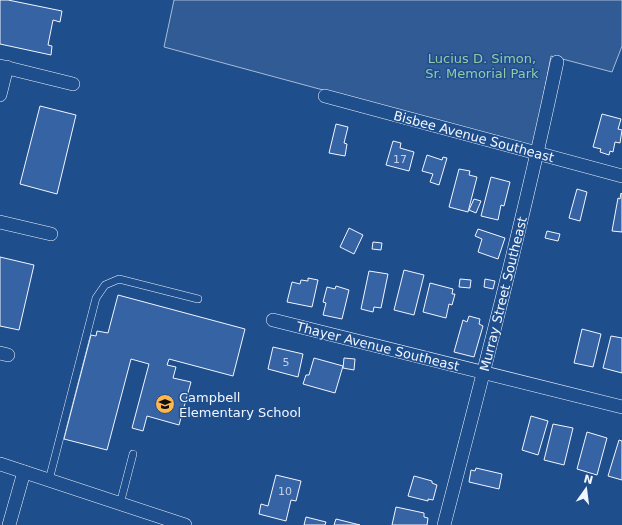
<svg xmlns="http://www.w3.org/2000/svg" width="622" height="525" font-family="'DejaVu Sans',sans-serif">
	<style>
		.built { fill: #305b95; stroke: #a8bbd7 }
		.building { fill: #3563a3; stroke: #f2f6ff }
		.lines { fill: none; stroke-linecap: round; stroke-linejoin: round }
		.service-casing { stroke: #f2f6ff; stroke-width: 8 }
		.minor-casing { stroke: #f2f6ff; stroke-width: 14 }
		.service { stroke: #1f4e8c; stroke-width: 7 }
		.minor { stroke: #1f4e8c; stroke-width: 13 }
		.labels { text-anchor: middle; stroke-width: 3; stroke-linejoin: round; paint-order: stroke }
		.number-label { font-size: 11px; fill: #c3d1e8 }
		.park-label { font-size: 13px; fill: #97c8a6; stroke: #1f4e8c }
		.street-label { font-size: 13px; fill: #f2f6ff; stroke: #1f4e8c }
		.poi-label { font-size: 13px; fill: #f2f6ff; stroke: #1f4e8c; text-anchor: start }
	</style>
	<rect width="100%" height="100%" fill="#1f4e8c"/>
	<path class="built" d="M174 0H622V46L612 72 551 56 534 147 164 47Z"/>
	<g class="building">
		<path d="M0 0H8L62 11 60 22 53 20 48 45 52 46 51 55 0 44Z"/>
		<path d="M40 106 76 115 57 194 20 184Z"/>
		<path d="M602 114 621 119 618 129 622 130 620 143 615 142 613 152 610 151 609 155 600 152 601 149 593 147Z"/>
		<path d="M336 124 348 127 344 143 347 144 345 156 329 153Z"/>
		<path d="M393 141 401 143 400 148 414 152 409 171 386 165Z"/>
		<path d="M427 155 442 160 443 157 447 158 439 185 430 182 433 174 422 171Z"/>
		<path d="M459 169 470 171 469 175 477 177 468 212 449 207Z"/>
		<path d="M491 177 510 182 504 206 501 205 498 220 481 216Z"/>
		<path d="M577 189 587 192 580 221 569 218Z"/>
		<path d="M621 193 622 194V232L612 231 618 198 620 199Z"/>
		<path d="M474 199 481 201 476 213 469 210Z"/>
		<path d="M349 228 363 235 354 254 340 247Z"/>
		<path d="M478 229 505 238 498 259 478 252 482 239 475 236Z"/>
		<path d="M547 231 560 234 558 241 545 238Z"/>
		<path d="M373 242 382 243 381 250 372 249Z"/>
		<path d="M0 257 34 265 19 330 0 326Z"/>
		<path d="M404 270 424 275 414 315 394 310Z"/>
		<path d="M369 271 388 274 381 308 374 307 373 312 361 309Z"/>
		<path d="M308 278 318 280 312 307 287 302 292 282 300 284 301 280 308 281Z"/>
		<path d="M460 279 471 280 470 288 459 287Z"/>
		<path d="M485 279 495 281 493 289 484 287Z"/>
		<path d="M430 283 453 289 452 294H455L452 305 449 304 446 318 423 312Z"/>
		<path d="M336 286 349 290 342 319 323 315 326 303 323 302 327 287 335 289Z"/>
		<path d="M118 295 245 329 233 376 169 359 167 365 176 367 173 378 191 382 179 425 147 416 143 431 132 428 149 364 131 359 107 450 64 439 91 335 96 336 97 331 108 333Z"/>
		<path d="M469 316 480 319 479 324 483 326 474 357 454 352 463 320 467 322Z"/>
		<path d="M582 329 601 334 593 367 574 363Z"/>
		<path d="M611 336 622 338V373L603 368Z"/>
		<path d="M273 347 303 354 298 377 268 369Z"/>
		<path d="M314 358 343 366 335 393 303 384 306 375H309Z"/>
		<path d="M344 358 355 359 354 370 343 368Z"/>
		<path d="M531 416 548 421 538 455 522 450Z"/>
		<path d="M553 424 573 428 564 465 544 460Z"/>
		<path d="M587 432 607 438 597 475 577 469Z"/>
		<path d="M619 440 622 441V480L608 476Z"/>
		<path d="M476 468 502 474 499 489 469 482 471 470 475 471Z"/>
		<path d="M276 475 301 481 296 501 291 500 286 521 259 514 261 504 268 506Z"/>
		<path d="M414 476 432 481V483L437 485 433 500 428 499V501L408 496Z"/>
		<path d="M396 507 424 513V517L428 518 427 525H392Z"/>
		<path d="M306 517 326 522 325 525H304Z"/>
		<path d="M336 519 360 525H334Z"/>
	</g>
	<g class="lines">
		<defs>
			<g id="service">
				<path d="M49 480 96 298 105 285 119 279 198 299"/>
				<path d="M120 504 133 454"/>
			</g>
			<g id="minor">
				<path d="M0 66 73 84"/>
				<path d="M0 95 7 67"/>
				<path d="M325 96 622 176"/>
				<path d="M0 222 51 234"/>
				<path d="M273 320 622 407"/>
				<path d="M0 353 8 355"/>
				<path d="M0 464 185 525"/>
				<path d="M9 525 24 472"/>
				<path d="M444 525C484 371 524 218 557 62"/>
			</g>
		</defs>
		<use href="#service" class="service-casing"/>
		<use href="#minor" class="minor-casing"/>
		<use href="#service" class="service"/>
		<use href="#minor" class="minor"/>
	</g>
	<defs>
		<symbol id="school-disc" viewBox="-11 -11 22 22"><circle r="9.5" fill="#ffb74d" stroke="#1f4e8c"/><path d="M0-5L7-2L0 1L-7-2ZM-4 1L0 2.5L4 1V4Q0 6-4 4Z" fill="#111"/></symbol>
	</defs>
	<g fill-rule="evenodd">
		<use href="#school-disc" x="154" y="393" width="22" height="22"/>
	</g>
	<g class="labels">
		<g class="number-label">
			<text x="400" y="163">17</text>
			<text x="286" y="366">5</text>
			<text x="285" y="495">10</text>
		</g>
		<g class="park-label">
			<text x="482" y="63">Lucius D. Simon,<tspan x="482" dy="15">Sr. Memorial Park</tspan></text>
		</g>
		<g class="street-label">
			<text transform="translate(474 136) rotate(15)" y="5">Bisbee Avenue Southeast</text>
			<text transform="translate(503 294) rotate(-76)" y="5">Murray Street Southeast</text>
			<text transform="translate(378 346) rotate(14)" y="5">Thayer Avenue Southeast</text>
		</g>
		<g class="poi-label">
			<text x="179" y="402">Campbell<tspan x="179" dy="15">Elementary School</tspan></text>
		</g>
	</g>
	<g transform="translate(586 489) rotate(14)" stroke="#1f4e8c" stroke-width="3" paint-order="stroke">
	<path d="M0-3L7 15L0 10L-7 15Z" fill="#f2f6ff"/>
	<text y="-6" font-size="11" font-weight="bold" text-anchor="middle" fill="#f2f6ff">N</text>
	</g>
</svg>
